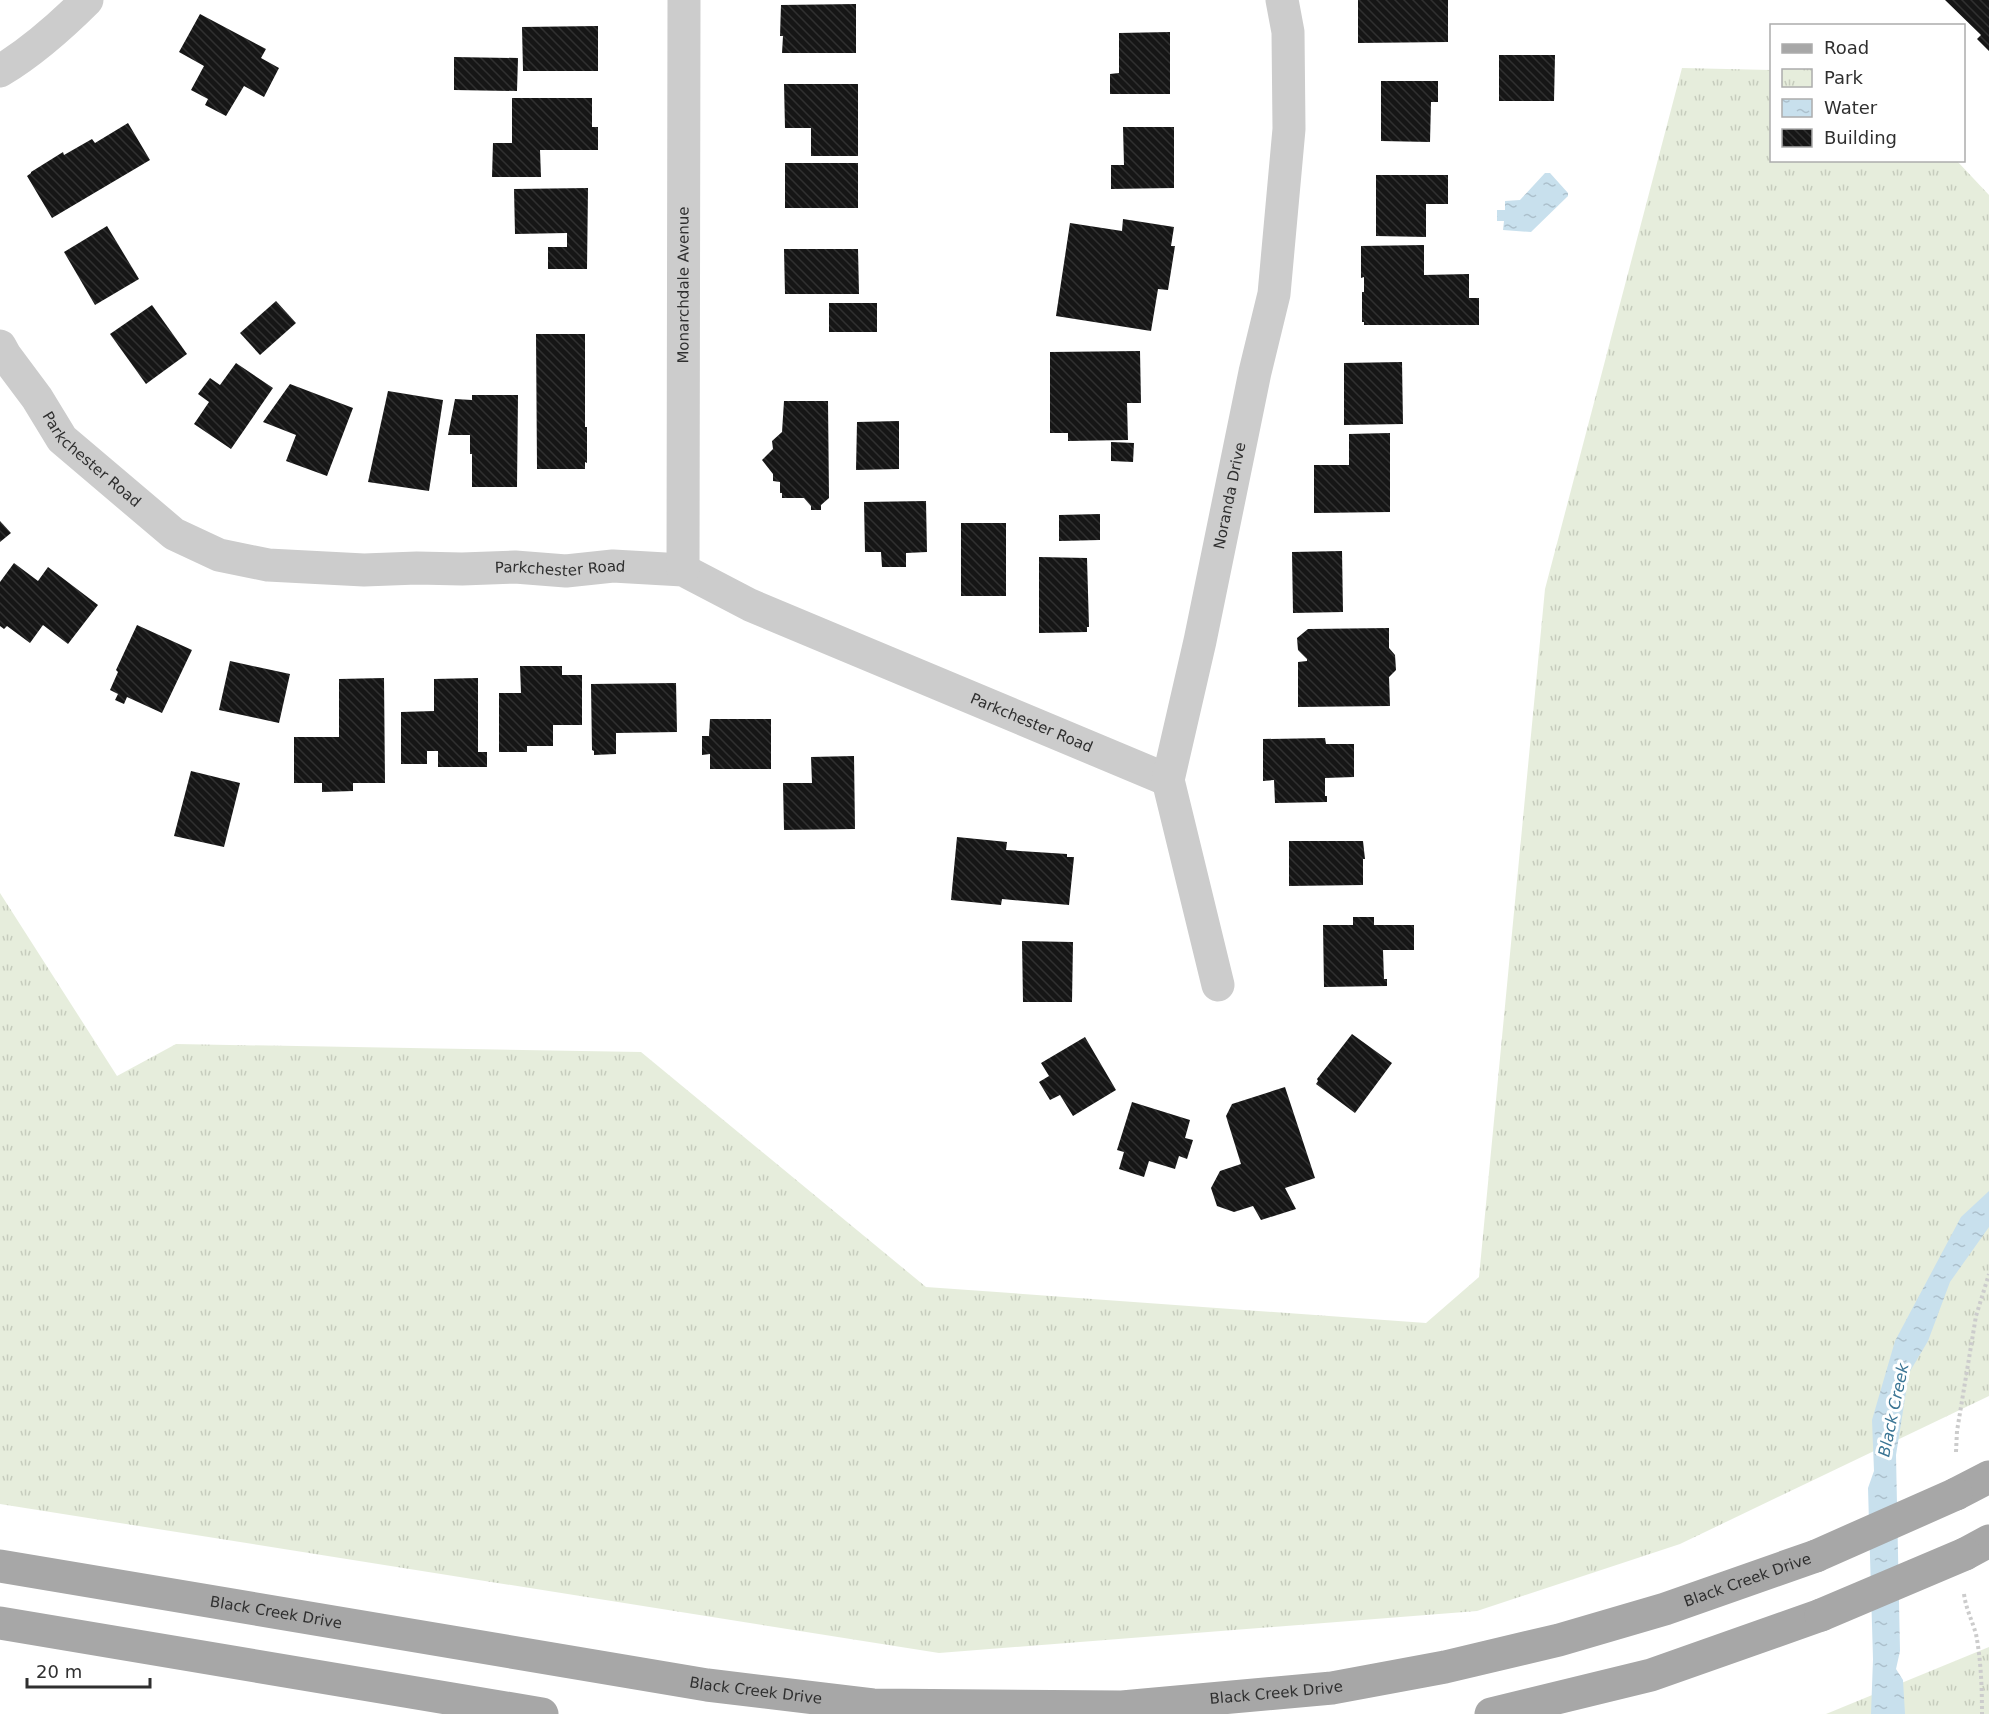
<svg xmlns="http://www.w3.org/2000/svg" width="1989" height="1714" font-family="'DejaVu Sans',sans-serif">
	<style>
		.park { fill: url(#park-tufts) }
		.water { fill: url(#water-ripples) }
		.building { fill: url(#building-back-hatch) }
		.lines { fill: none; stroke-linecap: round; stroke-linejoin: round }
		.path { stroke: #ccc; stroke-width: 4; stroke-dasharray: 3 3; stroke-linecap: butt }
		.minor { stroke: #ccc; stroke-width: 33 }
		.major { stroke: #a7a7a7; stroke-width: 33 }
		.major-bridge { stroke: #a7a7a7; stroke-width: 33 }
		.labels { text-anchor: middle; stroke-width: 6; stroke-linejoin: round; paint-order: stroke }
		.street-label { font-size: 15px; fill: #2f2f2f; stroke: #fff }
		.water-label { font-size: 16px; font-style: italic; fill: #3a7594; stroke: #fff }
	</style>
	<defs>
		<pattern id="park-tufts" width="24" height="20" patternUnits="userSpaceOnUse" patternTransform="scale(1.5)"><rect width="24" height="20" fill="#e6eddc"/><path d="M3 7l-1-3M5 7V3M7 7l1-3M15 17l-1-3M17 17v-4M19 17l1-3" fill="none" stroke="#c6ccbd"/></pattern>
		<pattern id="water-ripples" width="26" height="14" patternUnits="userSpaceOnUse" patternTransform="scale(1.5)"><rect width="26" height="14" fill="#c8e0ed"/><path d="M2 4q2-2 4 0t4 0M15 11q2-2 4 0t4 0" fill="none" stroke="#acc0cc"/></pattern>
		<pattern id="building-back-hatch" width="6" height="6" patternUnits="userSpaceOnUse" patternTransform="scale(1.5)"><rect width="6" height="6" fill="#161616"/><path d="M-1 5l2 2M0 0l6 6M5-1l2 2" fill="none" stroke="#303030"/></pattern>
	</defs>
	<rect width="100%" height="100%" fill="#fff"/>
	<g class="park">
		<path d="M1682 68 1771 70 1772 160 1957 161 1989 195V1396L1680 1544 1477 1611 939 1653 0 1504V893L117 1076 176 1044 641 1052 926 1287 1426 1323 1479 1277 1545 589Z"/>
		<path d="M1989 1647V1714H1826Z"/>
	</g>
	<g class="water">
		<path d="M1545 173H1550L1568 193V196L1531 232 1503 230 1504 221H1497V210H1505V201L1520 200Z"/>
		<path d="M1989 1191V1227L1950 1282 1928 1341 1909 1373 1896 1455 1900 1651 1896 1669 1903 1680 1905 1714H1871L1873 1659 1868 1488 1874 1471 1872 1420 1895 1341 1961 1217Z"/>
	</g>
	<g class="building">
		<path d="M1358 0H1448V42L1358 43Z"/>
		<path d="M1945 0H1989V51L1977 39 1981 35Z"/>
		<path d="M856 4V53H782L783 36H780L781 5Z"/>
		<path d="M200 14 266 49 261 58 279 68 264 97 244 86 226 116 205 105 208 99 191 90 204 66 179 52Z"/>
		<path d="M598 26V71H523L522 27Z"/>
		<path d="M1170 32V94H1110V74L1119 73V33Z"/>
		<path d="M1499 55H1555L1554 101H1499Z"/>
		<path d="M454 57 518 58 517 91 454 90Z"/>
		<path d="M1381 81H1438V102H1431L1430 142 1381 141Z"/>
		<path d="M784 84H858V156H811V128H785Z"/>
		<path d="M512 98H592V127H598V150H540L541 177H492L493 143H512Z"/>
		<path d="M128 123 150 160 52 218 27 176 31 173V172L63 152 64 155 92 139 95 143Z"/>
		<path d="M1123 127H1174V188L1111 189V165H1124Z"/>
		<rect x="785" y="163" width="73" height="45"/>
		<path d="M1376 175H1448V204H1426V237L1376 236Z"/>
		<path d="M588 188 587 269H548V247H567V233L515 234 514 189Z"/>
		<path d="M1123 219 1174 227 1171 246H1175L1168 290 1158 289 1151 331 1056 316 1070 223 1122 231Z"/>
		<path d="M107 226 139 279 95 305 64 252Z"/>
		<path d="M1424 245V275L1469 274V298H1479V325H1364V322H1362V292H1364V277L1361 278V246Z"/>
		<path d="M784 249H858L859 294H785Z"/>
		<path d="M276 301 296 323 260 355 240 333Z"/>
		<rect x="829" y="303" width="48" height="29"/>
		<path d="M152 305 187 354 146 384 110 334Z"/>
		<path d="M536 334H585V427H587V463L585 462V469H537Z"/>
		<path d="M1140 351 1141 403H1127L1128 440 1068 441V433H1050V352Z"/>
		<path d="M1402 362 1403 424 1344 425V363Z"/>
		<path d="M236 363 273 388 231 449 194 424 209 402 198 394 210 378 220 385Z"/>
		<path d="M290 384 353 408 327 476 286 461 296 435 263 422Z"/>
		<path d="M388 391 443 400 429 491 368 482Z"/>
		<path d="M472 395H518L517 487H472V454H470V435H448L455 399 472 400Z"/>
		<path d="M784 401H828L829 498 821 505V510H811V506L804 498H782V493H780V482L773 481V474L762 460 773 449 772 441 782 432Z"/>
		<path d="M899 421V469L856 470 857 422Z"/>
		<path d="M1390 433V512L1314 513V465H1349V434Z"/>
		<path d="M1111 442 1134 443 1133 462 1111 461Z"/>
		<path d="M926 501 927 552 906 553V567H882L881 552H865L864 502Z"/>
		<path d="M1100 514V540L1059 541V515Z"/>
		<path d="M0 521 11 533 0 542Z"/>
		<rect x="961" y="523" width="45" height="73"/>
		<path d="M1342 551 1343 612 1293 613 1292 552Z"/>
		<path d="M1039 557 1087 558 1089 627H1087V632L1039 633Z"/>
		<path d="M14 563 38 581 48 567 98 605 68 644 43 625 30 643 7 626 4 629 0 626V582Z"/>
		<path d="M137 625 192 650 162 713 127 697 124 704 115 700 118 694 110 690 118 672 116 670Z"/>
		<path d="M1389 628V648L1395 655 1396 670 1389 677 1390 706 1298 707V662L1307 661V659L1298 650 1297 638 1308 629Z"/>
		<path d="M230 661 290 674 279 723 219 710Z"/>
		<path d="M520 666H562V675H582V725H553V746H527V752H499V693H521Z"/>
		<path d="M384 678 385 783H353V791L322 792V783H294V737H339V679Z"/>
		<path d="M478 678V752H487V767H438V751H427V764H401V712L434 711V679Z"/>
		<path d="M676 683 677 732 616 733V754L594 755V751L592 750 591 684Z"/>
		<path d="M710 719H771V769H710V754L702 755V736H709Z"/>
		<path d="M1325 738 1326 744H1354V777L1325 778V796H1327V802L1275 803 1274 780 1263 781V739Z"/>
		<path d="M854 756 855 829 784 830 783 783H812L811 757Z"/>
		<path d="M191 771 240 783 224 847 174 836Z"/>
		<path d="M957 837 1007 842 1006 850 1067 854V857H1074L1069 905 1002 899 1001 905 951 900Z"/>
		<path d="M1289 841H1363L1365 859H1363V885L1289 886Z"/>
		<path d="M1353 917H1374V925H1414V950H1383L1384 979H1387V986L1324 987 1323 925H1353Z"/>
		<path d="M1022 941 1073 942 1072 1002H1023Z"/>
		<path d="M1352 1034 1392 1063 1355 1113 1316 1084 1318 1081 1317 1079Z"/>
		<path d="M1085 1037 1116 1090 1073 1116 1060 1095 1050 1100 1039 1082 1049 1076 1041 1063Z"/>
		<path d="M1285 1087 1315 1178 1285 1188 1296 1209 1261 1220 1253 1206 1234 1212 1217 1206 1211 1188 1220 1171 1241 1164 1226 1116 1232 1104Z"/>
		<path d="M1132 1102 1190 1120 1185 1138 1193 1140 1187 1159 1179 1156 1175 1169 1149 1161 1144 1177 1119 1169 1124 1152 1117 1150Z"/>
	</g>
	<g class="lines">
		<g class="path">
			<path d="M1956 1452 1957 1431 1976 1316 1989 1274"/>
			<path d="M1964 1594C1966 1609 1972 1620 1976 1634 1981 1660 1982 1688 1982 1714"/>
		</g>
		<g class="minor">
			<path d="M0 71C33 51 60 27 87 0"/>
			<path id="s1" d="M0 346 5 355 37 398 62 439 174 534 219 555 268 565 364 570 417 568 462 569 515 567 566 571 613 566 683 570 750 605 1168 780"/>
			<path id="s2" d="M683 570 684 0"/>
			<path id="s3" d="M1218 985 1168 780 1200 641 1255 372 1274 294 1289 129 1288 32 1282 0"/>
		</g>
		<g class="major">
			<path d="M1956 1494 1989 1477"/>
			<path d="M1965 1554 1989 1541"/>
			<path id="s4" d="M0 1566 707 1685 873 1705 1122 1707 1332 1688 1445 1667 1559 1640 1665 1609 1816 1556"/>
			<path d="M0 1623 542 1714"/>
			<path d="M1491 1714 1651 1675 1821 1615"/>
		</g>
		<g class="major-bridge">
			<path d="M1816 1556 1956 1494"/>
			<path d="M1821 1615 1965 1554"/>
		</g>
	</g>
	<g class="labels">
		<g class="street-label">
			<text dy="5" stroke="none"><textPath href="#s2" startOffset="285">Monarchdale Avenue</textPath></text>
			<text dy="5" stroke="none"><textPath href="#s1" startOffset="147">Parkchester Road</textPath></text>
			<text dy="5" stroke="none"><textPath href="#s3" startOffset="502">Noranda Drive</textPath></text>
			<text dy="5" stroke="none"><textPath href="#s1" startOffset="651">Parkchester Road</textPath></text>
			<text dy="5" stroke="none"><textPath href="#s1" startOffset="1155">Parkchester Road</textPath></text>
			<text dy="5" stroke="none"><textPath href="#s4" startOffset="1774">Black Creek Drive</textPath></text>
			<text dy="5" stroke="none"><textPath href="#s4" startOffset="280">Black Creek Drive</textPath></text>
			<text dy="5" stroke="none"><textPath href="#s4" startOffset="766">Black Creek Drive</textPath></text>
			<text dy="5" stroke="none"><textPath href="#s4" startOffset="1288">Black Creek Drive</textPath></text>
		</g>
		<g class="water-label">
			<text transform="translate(1893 1410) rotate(-78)" y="6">Black Creek</text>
		</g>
	</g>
	<rect x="1770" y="24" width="195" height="138" fill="#ffffff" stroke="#acacac" stroke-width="1.5"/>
	<rect x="1782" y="44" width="30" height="9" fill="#a7a7a7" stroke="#acacac" stroke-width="1.5"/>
	<text x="1824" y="54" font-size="18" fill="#2f2f2f">Road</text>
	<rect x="1782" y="69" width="30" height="18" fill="url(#park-tufts)" stroke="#acacac" stroke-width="1.5"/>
	<text x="1824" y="84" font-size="18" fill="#2f2f2f">Park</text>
	<rect x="1782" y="99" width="30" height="18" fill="url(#water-ripples)" stroke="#acacac" stroke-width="1.5"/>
	<text x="1824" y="114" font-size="18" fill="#2f2f2f">Water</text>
	<rect x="1782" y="129" width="30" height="18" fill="url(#building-back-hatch)" stroke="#acacac" stroke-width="1.5"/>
	<text x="1824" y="144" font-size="18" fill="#2f2f2f">Building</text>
	<path d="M27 1678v9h123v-9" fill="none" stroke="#2f2f2f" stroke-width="3"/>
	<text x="36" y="1678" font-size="18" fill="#2f2f2f" stroke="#ffffff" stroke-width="4.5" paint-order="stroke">20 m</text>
</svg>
